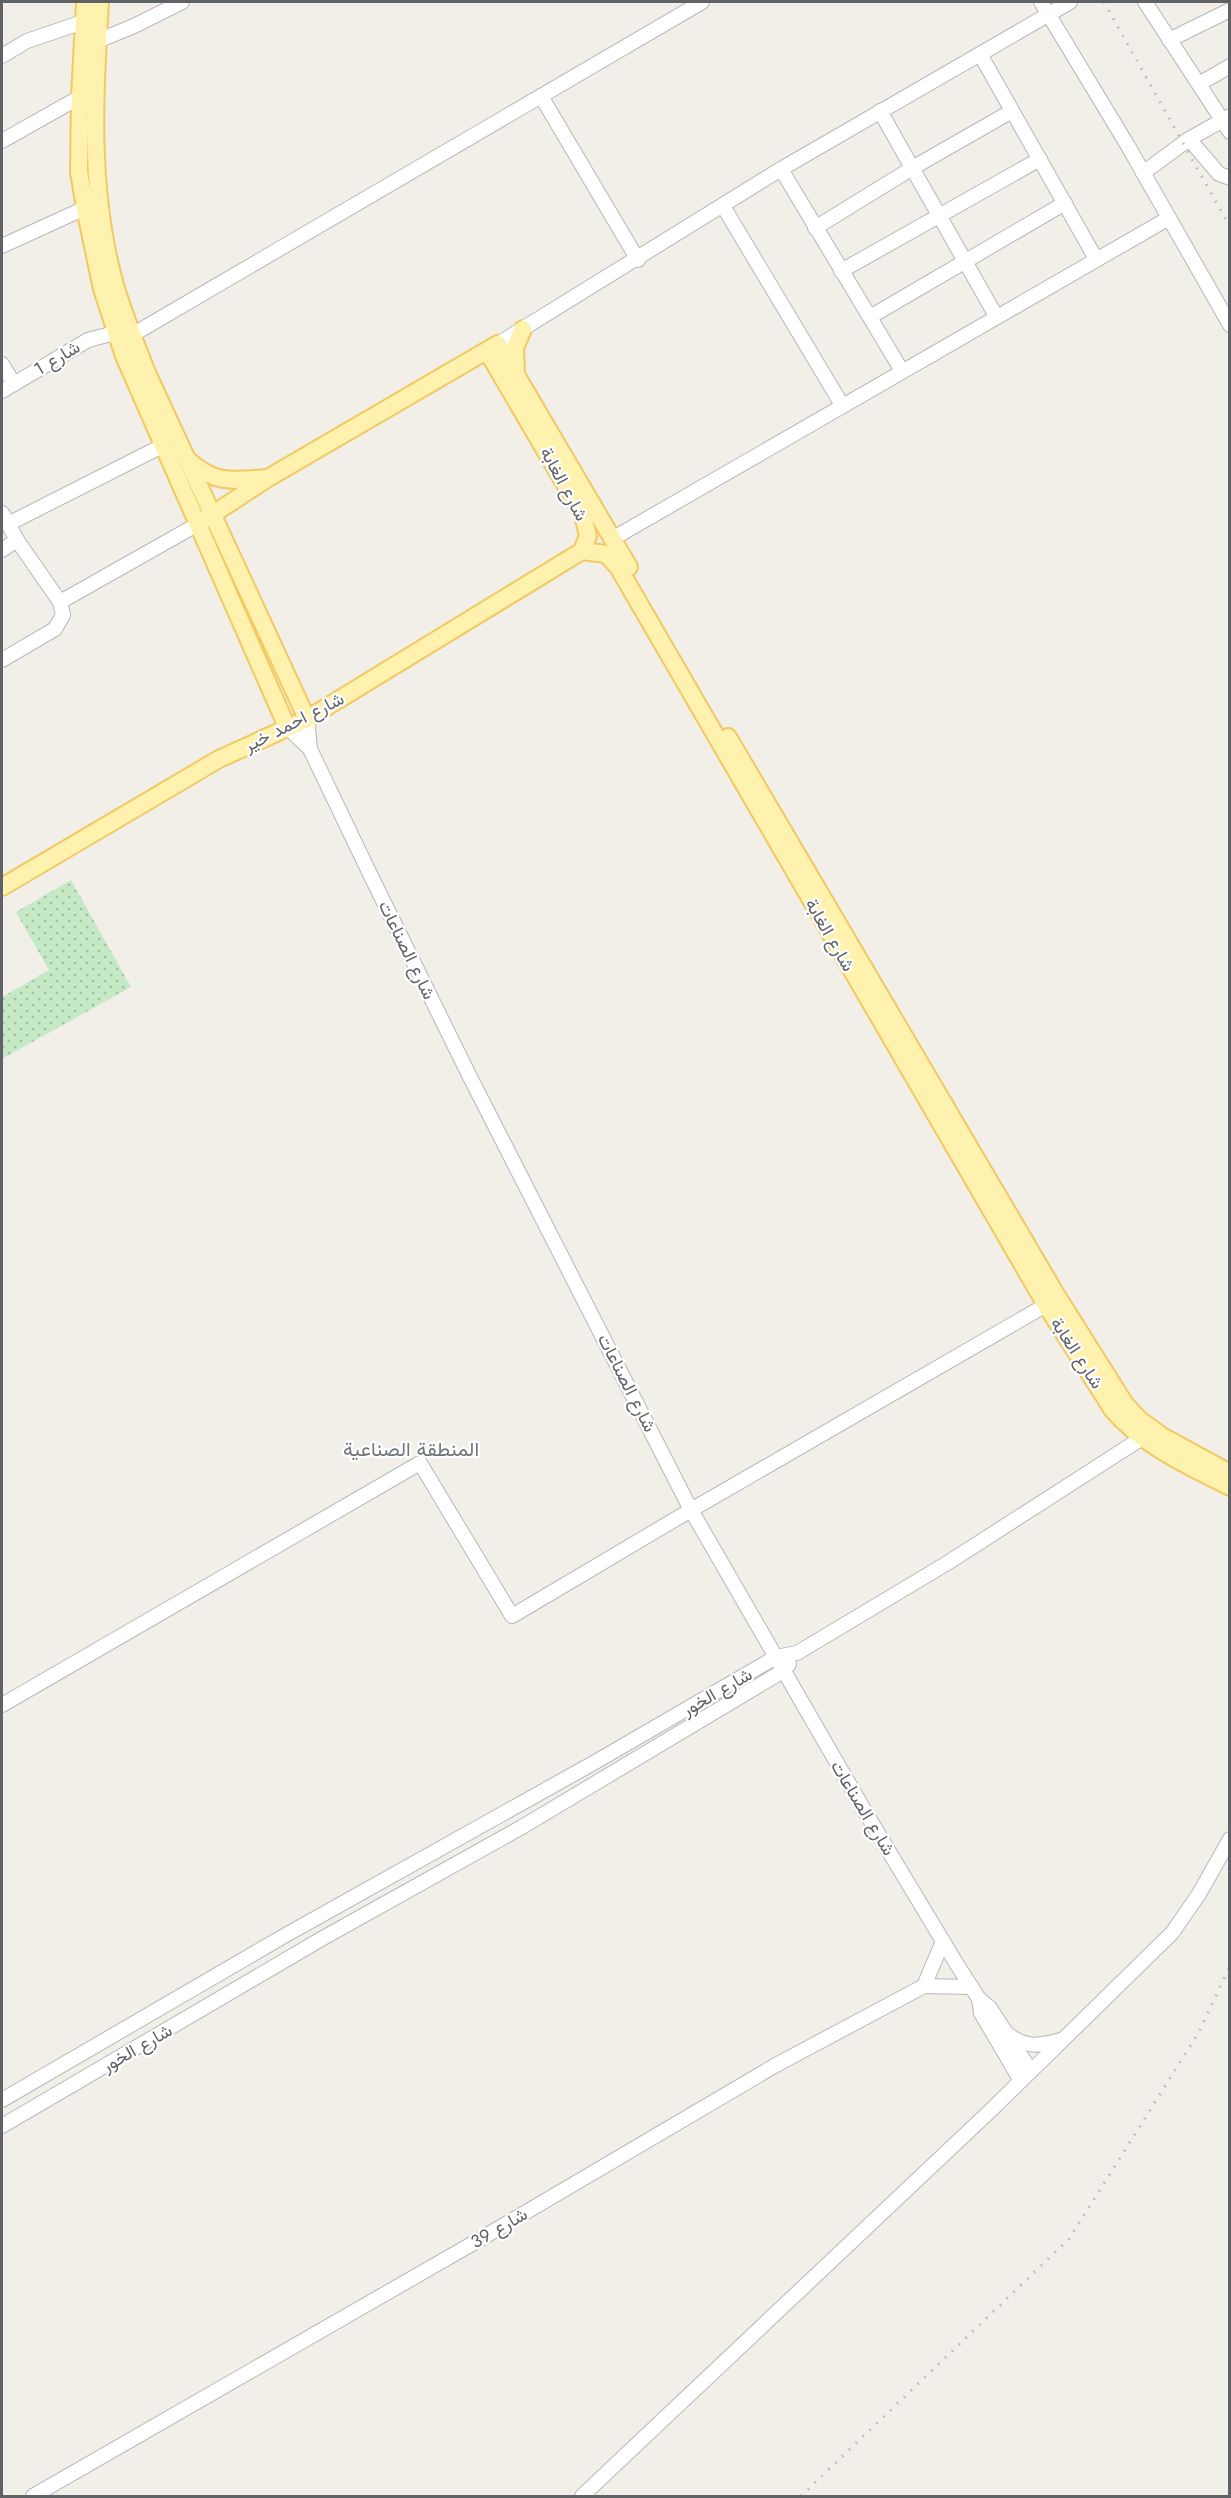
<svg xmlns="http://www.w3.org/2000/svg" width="1231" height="2498" font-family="Jost,Vazirmatn,sans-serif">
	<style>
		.grass { fill: url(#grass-dots) }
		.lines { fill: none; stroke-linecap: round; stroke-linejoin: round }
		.minor-casing { stroke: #b5b8bc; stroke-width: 16 }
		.major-casing { stroke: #f2c960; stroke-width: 20 }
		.minor { stroke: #fff; stroke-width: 14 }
		.major { stroke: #fff2af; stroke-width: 16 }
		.rail { stroke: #b6b7b8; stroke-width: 3; stroke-dasharray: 1.5 8; stroke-linecap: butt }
		.labels { text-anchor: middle; stroke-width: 4.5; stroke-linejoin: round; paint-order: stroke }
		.street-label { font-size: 18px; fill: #5f6368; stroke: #fff }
		.neighbourhood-label { font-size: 20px; fill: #70757a; stroke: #fff }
	</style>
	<defs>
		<pattern id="grass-dots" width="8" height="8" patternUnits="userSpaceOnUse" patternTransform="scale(1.5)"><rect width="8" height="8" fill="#c5e8c5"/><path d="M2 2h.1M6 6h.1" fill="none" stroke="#a3c0a4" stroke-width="1.8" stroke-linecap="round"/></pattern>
	</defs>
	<rect width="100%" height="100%" fill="#f1efe8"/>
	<path class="grass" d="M71 880 131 987 2 1059V997L49 970 16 912Z"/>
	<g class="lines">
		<defs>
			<g id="minor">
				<path d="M1041 2 1128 146 1230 325"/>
				<path d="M1145 2 1230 132"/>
				<path d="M1169 40 1230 10"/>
				<path d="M90 44 134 26 182 2"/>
				<path d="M980 54 1096 259"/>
				<path d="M2 56 27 41 83 22"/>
				<path d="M1199 84 1230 66"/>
				<path d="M541 96 638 260"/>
				<path d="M880 111 996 316"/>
				<path d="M1189 139 1219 174 1230 178"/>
				<path d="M2 141 80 97"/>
				<path d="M781 169 902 371"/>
				<path d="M1143 173 1189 139 1230 116"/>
				<path d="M723 206 842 405"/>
				<path d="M815 228 914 167 1012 111"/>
				<path d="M2 246 85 208"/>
				<path d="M841 271 1040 159"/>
				<path d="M870 317 1065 203"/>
				<path d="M132 335 702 2"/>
				<path d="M498 344 781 169 1070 2"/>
				<path d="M2 364 14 384"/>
				<path d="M2 391 88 340 115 333"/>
				<path d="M2 513 17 540 60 602"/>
				<path d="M8 524 164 445"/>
				<path d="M612 539 1169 218"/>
				<path d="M2 550 17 540"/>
				<path d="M2 660 55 629 63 615 60 602 198 524"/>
				<path d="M307 719 310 749 369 872 469 1075 691 1510 867 1815 956 1963 979 1999 990 2008 1031 2071"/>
				<path d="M287 727 310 749"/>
				<path d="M2 1705 420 1463 512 1616 691 1510 1046 1305"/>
				<path d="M924 1986 943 1941"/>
				<path d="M979 1999 981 2013 1021 2081"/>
				<path d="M1009 2035C1026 2048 1040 2046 1061 2040"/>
				<path d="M2 2100 284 1936 597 1761 776 1657 797 1653 949 1562 1142 1438"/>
				<path d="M2 2126 323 1938 522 1827 783 1671 789 1664"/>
				<path d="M33 2496 477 2241 776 2065 924 1986 972 1987"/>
				<path d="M582 2496 989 2112 1172 1933 1199 1894 1230 1839"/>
			</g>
			<g id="major">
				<path d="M85 2 80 97 79 172 85 208 102 289 124 356 287 727"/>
				<path d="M100 2C94 95 89 193 115 285 124 316 136 345 148 375L307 719"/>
				<path d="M487 351 583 515 588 536 582 551"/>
				<path d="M516 371 515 348 523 329"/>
				<path d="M187 459C214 484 231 481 266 478"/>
				<path d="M198 524 268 478 498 344 629 567"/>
				<path d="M728 737 1057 1296 1125 1404 1140 1420 1162 1436 1230 1473"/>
				<path d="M2 887 219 759 307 719 582 551 606 554 618 567 1046 1305 1112 1409C1143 1446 1187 1465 1230 1487"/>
			</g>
		</defs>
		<use href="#minor" class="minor-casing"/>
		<use href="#major" class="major-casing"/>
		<use href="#minor" class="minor"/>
		<use href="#major" class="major"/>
		<g class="rail">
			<path d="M1104 2 1230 227"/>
			<path d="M801 2496 1069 2239 1199 2032 1230 1966"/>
		</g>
	</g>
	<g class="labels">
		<g class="street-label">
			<text transform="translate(57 358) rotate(-31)" y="6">شارع 1</text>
			<text transform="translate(564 484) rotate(62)" y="6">شارع الغابة</text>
			<text transform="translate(294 722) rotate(-27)" y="6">شارع احمد خير</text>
			<text transform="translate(830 935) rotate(60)" y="6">شارع الغابة</text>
			<text transform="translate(407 950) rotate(64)" y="6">شارع الصناعات</text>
			<text transform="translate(1077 1353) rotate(57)" y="6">شارع الغابة</text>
			<text transform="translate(627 1383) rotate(63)" y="6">شارع الصناعات</text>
			<text transform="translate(717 1692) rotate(-30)" y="6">شارع الخور</text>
			<text transform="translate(863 1808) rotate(59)" y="6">شارع الصناعات</text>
			<text transform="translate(137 2048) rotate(-30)" y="6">شارع الخور</text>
			<text transform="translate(499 2228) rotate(-30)" y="6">شارع 39</text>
		</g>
		<g class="neighbourhood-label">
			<text x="411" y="1456">المنطقة الصناعية</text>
		</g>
	</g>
	<rect width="1231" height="2498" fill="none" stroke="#5f6368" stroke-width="6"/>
</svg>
